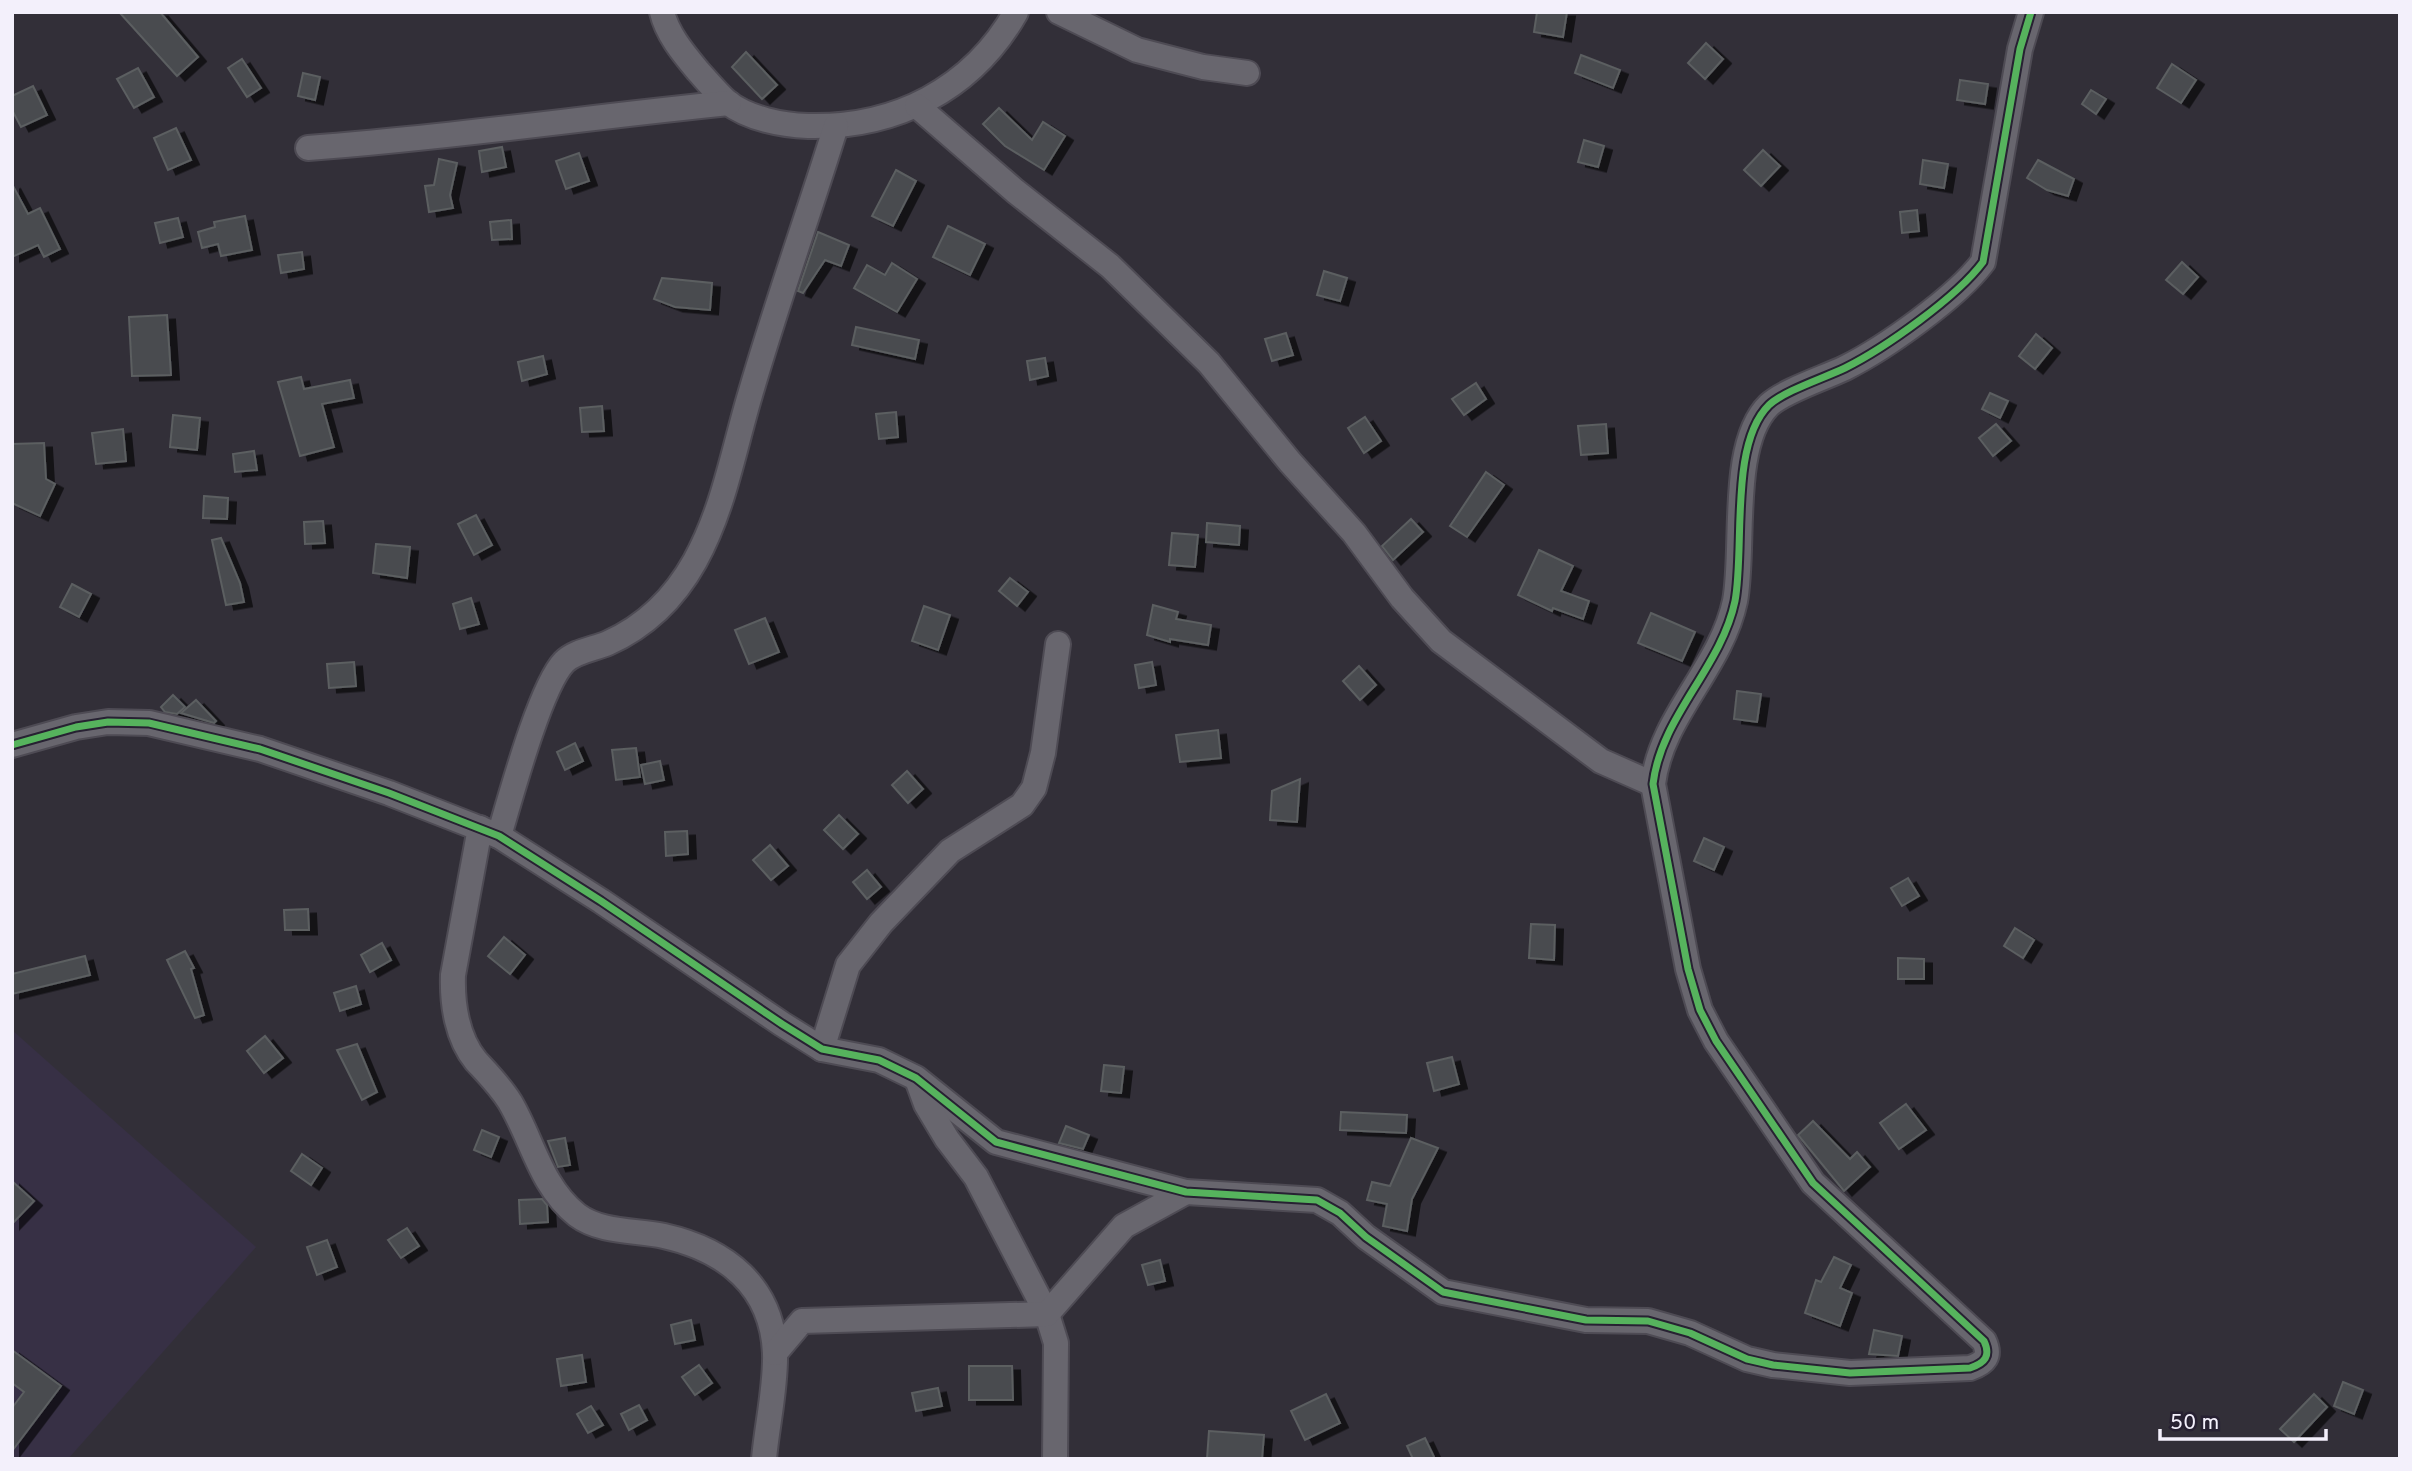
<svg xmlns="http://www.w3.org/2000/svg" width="2412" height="1471" font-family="Overpass,sans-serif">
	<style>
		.built { fill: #373045 }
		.building { fill: #494c4f; stroke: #5b5e61; stroke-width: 2; filter: url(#shadow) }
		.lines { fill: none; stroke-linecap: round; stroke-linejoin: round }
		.street-casing { stroke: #4e4b54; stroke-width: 28 }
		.street { stroke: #68666e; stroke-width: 24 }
		.cycleway-casing { stroke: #272132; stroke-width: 11 }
		.cycleway { stroke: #56b35d; stroke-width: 7 }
	</style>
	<defs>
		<filter id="shadow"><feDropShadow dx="8" dy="4.5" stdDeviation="0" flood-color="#0009"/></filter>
	</defs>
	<rect width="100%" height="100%" fill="#322f38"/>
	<path class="built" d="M12 1030 256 1247 68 1459H12Z"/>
	<g class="building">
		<path d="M119 12H160L198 57 177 76Z"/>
		<path d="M1537 12H1567L1563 37 1534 32Z"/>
		<path d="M1706 43 1723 59 1705 79 1688 63Z"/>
		<path d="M746 52 777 85 762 99 732 67Z"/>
		<path d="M1581 55 1620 70 1613 88 1575 73Z"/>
		<path d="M242 59 261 88 247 97 228 68Z"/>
		<path d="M2172 64 2196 80 2181 103 2157 88Z"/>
		<path d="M138 68 154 97 134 108 117 79Z"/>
		<path d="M303 73 320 77 315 100 298 96Z"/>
		<path d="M1960 80 1988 84 1985 104 1957 100Z"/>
		<path d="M33 86 47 115 21 127 12 110V96Z"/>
		<path d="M2091 90 2106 99 2096 114 2082 104Z"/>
		<path d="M999 108 1032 140 1043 122 1065 136 1044 170 1005 146 983 124Z"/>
		<path d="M176 128 191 160 168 170 154 138Z"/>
		<path d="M1584 140 1604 146 1598 167 1578 162Z"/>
		<path d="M502 147 506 167 482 172 479 151Z"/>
		<path d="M1763 150 1780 166 1761 186 1744 170Z"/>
		<path d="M579 153 589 181 566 189 556 161Z"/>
		<path d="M439 159 457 163 450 195 453 208 429 212 425 186 434 185Z"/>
		<path d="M1923 160 1948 164 1944 188 1920 184Z"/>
		<path d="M2038 160 2074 179 2068 196 2047 190 2027 178Z"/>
		<path d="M896 170 916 181 893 226 872 216Z"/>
		<path d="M12 184 28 214 40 208 60 249 44 257 38 245 12 257Z"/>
		<path d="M1917 210 1919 231 1902 233 1900 212Z"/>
		<path d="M245 216 252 250 221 256 218 244 202 248 198 232 215 227 214 222Z"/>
		<path d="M178 218 183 237 160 243 155 223Z"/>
		<path d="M511 220 512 239 492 240 490 222Z"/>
		<path d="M948 226 985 244 970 275 933 257Z"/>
		<path d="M818 232 849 245 841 266 825 260 803 293 798 291Z"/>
		<path d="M302 252 304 269 281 273 278 255Z"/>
		<path d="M2182 262 2198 277 2183 294 2166 280Z"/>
		<path d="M892 263 917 279 897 312 854 288 867 265 885 275Z"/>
		<path d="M1324 271 1347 278 1340 301 1317 295Z"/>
		<path d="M662 278 712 283 710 310 675 307 654 299Z"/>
		<path d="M167 315 171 375 132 376 129 317Z"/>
		<path d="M856 327 919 340 915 359 852 345Z"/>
		<path d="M1286 333 1293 355 1272 361 1265 339Z"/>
		<path d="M2036 334 2052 348 2035 369 2019 356Z"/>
		<path d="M543 356 547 374 522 381 518 362Z"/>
		<path d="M1045 358 1048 376 1030 380 1027 361Z"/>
		<path d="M301 377 304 389 350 380 354 398 322 404 334 447 300 456 278 382Z"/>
		<path d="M1476 383 1486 399 1464 415 1452 399Z"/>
		<path d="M1990 393 2008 401 2000 418 1982 409Z"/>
		<path d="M602 406 604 431 582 432 580 408Z"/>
		<path d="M896 412 898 437 879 439 876 414Z"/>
		<path d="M173 415 200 418 197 450 170 447Z"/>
		<path d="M1365 417 1381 441 1364 453 1348 428Z"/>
		<path d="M1606 424 1608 453 1581 455 1578 426Z"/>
		<path d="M1996 424 2011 441 1993 456 1979 438Z"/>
		<path d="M123 429 126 461 96 464 92 433Z"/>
		<path d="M44 443 46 479 55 484 40 516 12 503V444Z"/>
		<path d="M254 451 257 470 235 472 233 454Z"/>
		<path d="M1486 472 1504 485 1467 537 1450 526Z"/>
		<path d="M204 496 228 498 227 519 203 518Z"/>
		<path d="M476 515 492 545 474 555 458 524Z"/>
		<path d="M1411 519 1423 532 1393 560 1382 546Z"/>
		<path d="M323 521 325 543 305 544 304 522Z"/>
		<path d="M1207 523 1240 526 1239 545 1206 542Z"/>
		<path d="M1172 533 1198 535 1195 567 1169 565Z"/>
		<path d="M221 538 240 583 244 602 226 605 212 540Z"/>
		<path d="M376 544 410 547 407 578 373 573Z"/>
		<path d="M1539 550 1573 566 1561 591 1589 601 1583 619 1553 608 1552 611 1518 595Z"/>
		<path d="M1010 578 1028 592 1017 606 999 591Z"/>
		<path d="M72 584 91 594 79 617 60 607Z"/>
		<path d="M471 598 479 624 460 629 453 604Z"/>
		<path d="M1153 605 1178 612 1176 619 1211 625 1208 645 1170 639V642L1147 635Z"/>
		<path d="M924 606 950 615 938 650 912 641Z"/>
		<path d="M1651 613 1695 632 1682 661 1638 643Z"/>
		<path d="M765 618 779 652 749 664 735 630Z"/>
		<path d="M354 662 356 686 329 688 327 664Z"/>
		<path d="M1152 662 1156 685 1139 688 1135 665Z"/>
		<path d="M1359 666 1376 685 1360 700 1343 681Z"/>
		<path d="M1737 691 1761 694 1757 722 1734 719Z"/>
		<path d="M173 695 185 707 177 714 165 712 161 707Z"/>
		<path d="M196 700 216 721 214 723 181 713Z"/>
		<path d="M1218 730 1221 758 1180 762 1176 735Z"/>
		<path d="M575 743 583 761 565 770 557 752Z"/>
		<path d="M636 748 640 777 616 780 612 750Z"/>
		<path d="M660 761 664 780 645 784 641 765Z"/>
		<path d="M907 771 923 789 908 803 892 785Z"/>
		<path d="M1300 779 1297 822 1270 820 1272 791Z"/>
		<path d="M839 815 858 834 843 849 824 830Z"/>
		<path d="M687 831 688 854 666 856 665 832Z"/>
		<path d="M1704 838 1724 847 1714 870 1694 861Z"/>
		<path d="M770 845 788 866 771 880 753 860Z"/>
		<path d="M867 870 881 887 867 899 853 882Z"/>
		<path d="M1908 878 1919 896 1902 906 1891 888Z"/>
		<path d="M308 909 309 930H285L284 910Z"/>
		<path d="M1531 924 1555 925 1554 960 1529 958Z"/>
		<path d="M2015 928 2034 940 2023 958 2004 946Z"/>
		<path d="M504 937 525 955 510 974 488 956Z"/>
		<path d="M382 943 391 960 370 972 361 955Z"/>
		<path d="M185 951 194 968 191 969 204 1015 195 1018 167 960Z"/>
		<path d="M85 956 90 975 12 994V974Z"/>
		<path d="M1898 958 1924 959V979H1898Z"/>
		<path d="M356 986 361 1004 340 1011 334 993Z"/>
		<path d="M265 1036 283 1058 264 1073 247 1051Z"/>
		<path d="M357 1044 377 1092 362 1100 337 1050Z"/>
		<path d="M1452 1057 1459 1084 1434 1091 1427 1063Z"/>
		<path d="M1104 1065 1124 1067 1121 1093 1101 1091Z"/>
		<path d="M1906 1104 1926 1130 1899 1149 1880 1123Z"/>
		<path d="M1341 1112 1407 1115 1406 1133 1340 1130Z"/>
		<path d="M1813 1121 1850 1159 1857 1152 1870 1167 1844 1191 1798 1135Z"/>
		<path d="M1066 1126 1089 1135 1083 1149 1059 1143Z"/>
		<path d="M482 1130 499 1137 491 1157 474 1150Z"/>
		<path d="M565 1138 570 1165 558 1167 548 1141Z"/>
		<path d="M1411 1138 1438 1148 1412 1199 1407 1231 1383 1226 1387 1204 1367 1200 1372 1182 1390 1186Z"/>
		<path d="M302 1154 322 1168 311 1185 291 1171Z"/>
		<path d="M12 1181 34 1201 12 1224Z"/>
		<path d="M542 1199 547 1205 548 1222 520 1224 519 1200Z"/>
		<path d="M407 1228 419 1246 401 1258 388 1240Z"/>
		<path d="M327 1240 337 1267 317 1275 307 1247Z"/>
		<path d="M1834 1257 1851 1265 1840 1288 1852 1293 1840 1326 1805 1313 1816 1280 1821 1282Z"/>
		<path d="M1160 1260 1165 1281 1148 1285 1142 1265Z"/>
		<path d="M691 1320 695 1340 675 1344 671 1325Z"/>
		<path d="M1874 1330 1902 1336 1898 1356 1869 1354Z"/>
		<path d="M12 1350 61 1386 12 1451V1408L24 1392 12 1383Z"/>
		<path d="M582 1355 586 1382 561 1386 557 1359Z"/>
		<path d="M699 1365 712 1383 695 1395 682 1377Z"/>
		<path d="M969 1366H1012L1013 1400H969Z"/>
		<path d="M2343 1382 2363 1390 2354 1414 2334 1406Z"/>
		<path d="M938 1388 942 1406 916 1411 912 1393Z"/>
		<path d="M1326 1394 1340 1423 1305 1440 1291 1411Z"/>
		<path d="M2314 1394 2327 1407 2294 1442 2280 1429Z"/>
		<path d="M639 1405 647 1420 629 1430 621 1414Z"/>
		<path d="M591 1406 603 1425 588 1433 577 1414Z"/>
		<path d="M1209 1431 1264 1435 1262 1459H1207Z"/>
		<path d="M1425 1438 1435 1459H1413L1407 1446Z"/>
	</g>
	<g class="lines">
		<defs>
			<g id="street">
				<path d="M662 12C667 34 684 54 698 71 707 81 717 93 727 102 749 119 782 125 808 126 895 128 972 90 1016 12"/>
				<path d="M1059 12 1137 50 1203 67 1247 73"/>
				<path d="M917 106 1015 191 1110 266 1209 363 1290 462 1354 533 1402 598 1441 641 1601 761 1653 784"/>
				<path d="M308 148C449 138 588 117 729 103"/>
				<path d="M12 745 76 727 108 722 149 723 260 749 389 793 499 836 601 901 782 1024 822 1049 879 1060 916 1078 996 1142 1186 1192 1317 1200 1340 1213 1366 1237 1443 1292 1586 1320 1648 1321 1690 1333 1747 1359 1773 1365 1850 1373 1970 1368C1985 1363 1991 1356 1984 1341L1813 1183 1716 1041 1700 1010 1688 969 1653 784C1661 716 1721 668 1735 601 1745 549 1729 444 1769 405 1784 391 1824 378 1845 368 1885 348 1957 297 1983 262L2020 49 2031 12"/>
				<path d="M480 828 453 975C452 1004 457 1038 476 1061 488 1074 500 1086 510 1102 532 1139 541 1187 577 1215 601 1233 636 1230 664 1236 726 1250 772 1286 775 1353 776 1387 767 1425 764 1459"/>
				<path d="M499 836C510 799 540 687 564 662 575 651 594 649 608 643 646 626 675 597 695 561 724 508 733 452 750 395 776 305 808 216 836 126"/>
				<path d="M822 1049 848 965 881 923 950 851 1022 805 1034 788 1043 753 1058 644"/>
				<path d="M918 1082 926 1104 947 1139 976 1177 1047 1314 1056 1343 1055 1459"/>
				<path d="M775 1353 802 1321 1047 1314 1124 1226 1186 1192"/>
			</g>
		</defs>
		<use href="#street" class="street-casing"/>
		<use href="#street" class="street"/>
		<defs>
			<path id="cycleway" d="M12 745 76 727 108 722 149 723 260 749 389 793 499 836 601 901 782 1024 822 1049 879 1060 916 1078 996 1142 1186 1192 1317 1200 1340 1213 1366 1237 1443 1292 1586 1320 1648 1321 1690 1333 1747 1359 1773 1365 1850 1373 1970 1368C1985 1363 1991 1356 1984 1341L1813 1183 1716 1041 1700 1010 1688 969 1653 784C1661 716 1721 668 1735 601 1745 549 1729 444 1769 405 1784 391 1824 378 1845 368 1885 348 1957 297 1983 262L2020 49 2031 12"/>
		</defs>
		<use href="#cycleway" class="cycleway-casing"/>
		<use href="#cycleway" class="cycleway"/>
	</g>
	<rect width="2412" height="1471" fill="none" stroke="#f3f0fb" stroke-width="28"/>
	<path d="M2160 1429v10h166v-10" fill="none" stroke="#f3f0fb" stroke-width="3.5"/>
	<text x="2170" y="1429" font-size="21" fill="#f3f0fb" stroke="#272132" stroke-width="5" paint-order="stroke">50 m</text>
</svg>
